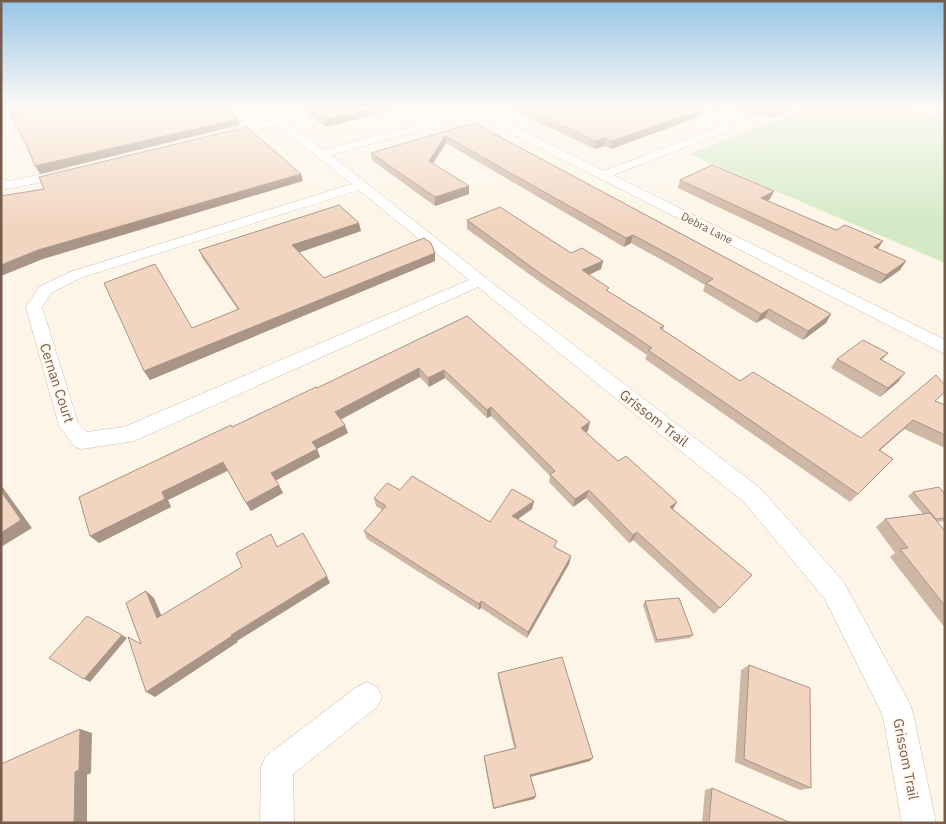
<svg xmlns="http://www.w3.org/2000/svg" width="946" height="824" font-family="'IBM Plex Sans',sans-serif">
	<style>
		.green { fill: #d4eac6 }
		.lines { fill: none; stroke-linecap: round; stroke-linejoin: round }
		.minor-casing { stroke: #cebdae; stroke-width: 1 }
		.minor { fill: #fff; fill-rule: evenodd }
		.wall { fill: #cfb7a5 }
		.shaded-wall { fill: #a99586 }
		.building { fill: #f1d5c0; stroke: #a99586 }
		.labels { text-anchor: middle; stroke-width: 4.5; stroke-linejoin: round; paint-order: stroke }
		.far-street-label { font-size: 11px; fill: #765c4c; stroke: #fff9ef }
		.street-label { font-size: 14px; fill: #765c4c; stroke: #fff9ef }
	</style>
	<rect width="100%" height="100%" fill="#fcf5e8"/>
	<path class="green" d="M809 108H908L945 119V263L689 154Z"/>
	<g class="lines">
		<defs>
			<g id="minor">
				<path d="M54 108H73L68 111 1 125V119Z"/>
				<path d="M257 108H268L324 150 467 111 465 108H478L604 171 719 127 720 123 688 108H701L730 120 731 122 728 131 613 175 945 340V354L475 115 331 155 486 278 760 488 843 581 909 702 913 713 936 823H902L883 716 825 599 744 502 478 287 134 441 82 449 75 447 59 426 26 307 39 287 70 272 352 184 277 125 224 137 220 136 219 134 220 132 271 120ZM359 190 469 280 124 427 87 432 78 423 42 307 51 293 80 278Z"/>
				<path d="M925 108 945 109V115L927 110Z"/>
				<path d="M67 169 73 173 71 176 8 189 1 187V178L9 181Z"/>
				<path d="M367 682 377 687 382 697 377 707 293 774 294 823H260L261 767 266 756 357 687Z"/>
			</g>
		</defs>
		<use href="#minor" class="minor-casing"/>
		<use href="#minor" class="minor"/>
	</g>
	<g class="wall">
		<path d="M299 108H400L326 127Z"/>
		<path d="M508 108H701L703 109 701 116 611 149 604 146 595 149Z"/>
		<path d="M706 108H723L714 111Z"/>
		<path d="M731 108H797L770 118 762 115 757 117Z"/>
		<path d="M474 123 831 314 826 323 803 340 765 318 756 323 703 291 705 285 671 265 631 243 624 247 446 143 433 163 469 186V194L435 206 372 160 371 153Z"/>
		<path d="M680 180 774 191 770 199 768 201 836 230 883 241 878 249 906 261 900 270 880 284 678 188Z"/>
		<path d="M467 220 571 253 603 261 601 269 589 275 608 291 664 326 663 330 740 381 861 438 936 401 945 405V448L904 429 880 450 893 459 850 502 645 359 647 355 540 282 467 229Z"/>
		<path d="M361 231 299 252 324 278 435 261 150 380 144 371 192 328 238 310 203 259 199 250Z"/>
		<path d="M467 316 588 431 586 432 618 461 677 502 673 509 752 575 714 614 633 540 629 543 586 498 573 507 549 482 550 476 491 416 487 418 445 378 429 387 420 377 341 419 348 433 317 449 320 457 276 480 283 493 251 511 228 471 168 500 171 507 99 543 90 536 232 427 317 388Z"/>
		<path d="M888 353 882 360 898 382 880 397 831 368 837 359Z"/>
		<path d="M400 490 490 522 534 501 532 509 518 519 557 541 555 547 571 556 569 564 527 638 481 608 479 610 367 539 364 531 382 510 376 506 374 498Z"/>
		<path d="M913 492 945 494V521L937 522 945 531V628L890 557 895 553 876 527 885 519 923 514 908 496Z"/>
		<path d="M645 601 693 635 690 638 655 643 643 605Z"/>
		<path d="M749 665 811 788 800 790 735 762 741 670Z"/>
		<path d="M498 673 590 761 531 777 534 799 493 809 484 759V756L514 748 498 678Z"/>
		<path d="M712 788 791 823H702L705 790Z"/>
	</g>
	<g class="shaded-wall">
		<path d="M1 108H45L10 115 6 109 1 110Z"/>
		<path d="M372 108H400L326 127 325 120Z"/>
		<path d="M715 108H723L714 111Z"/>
		<path d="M764 108 762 115 757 117 760 110Z"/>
		<path d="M781 108H797L770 118 773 111Z"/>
		<path d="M703 109 701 116 611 149 612 141Z"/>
		<path d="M238 119 240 125 40 174 35 166Z"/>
		<path d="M445 136 446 143 430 168 429 161Z"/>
		<path d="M605 138 604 146 595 149 596 141Z"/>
		<path d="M301 174 303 181 43 259 1 276V265L38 250Z"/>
		<path d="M469 186V194L435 206V197Z"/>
		<path d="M774 191 770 199 758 206 761 198Z"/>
		<path d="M359 223 361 231 295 254 292 245Z"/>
		<path d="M633 235 631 243 624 247 626 238Z"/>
		<path d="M883 241 877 250 874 247Z"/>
		<path d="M435 253V261L150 380 144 371Z"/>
		<path d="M603 261 601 269 580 279 582 270Z"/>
		<path d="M906 261 900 270 880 284 886 275Z"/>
		<path d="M769 309 765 318 756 323 761 314Z"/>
		<path d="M831 314 826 323 803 340 808 331Z"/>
		<path d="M419 368 420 377 338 421 335 412Z"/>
		<path d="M444 370 445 378 429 387 428 378Z"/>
		<path d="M905 373 898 382 880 397 888 388Z"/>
		<path d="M491 407V416L487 418V410Z"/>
		<path d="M913 420 904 429 871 458 879 450Z"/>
		<path d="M590 422 588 431 579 436 581 428Z"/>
		<path d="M345 425 348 433 317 449 320 457 275 481 271 473 312 442Z"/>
		<path d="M223 462 228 470 168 500 171 507 99 543 90 536 162 492Z"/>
		<path d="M1 485 32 528 1 547Z"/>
		<path d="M279 485 283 493 251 511 246 503Z"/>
		<path d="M589 490 586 498 573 507 575 499Z"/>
		<path d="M534 501 532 509 511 524 512 516Z"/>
		<path d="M677 502 672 510 670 507Z"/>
		<path d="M637 532 633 540 629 543 633 535Z"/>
		<path d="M571 556 569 564 527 638 528 632Z"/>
		<path d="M327 576 330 583 237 641 238 642 155 697 146 692 231 635Z"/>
		<path d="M146 591 154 598 165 624 157 618Z"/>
		<path d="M481 601V608L479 610V604Z"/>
		<path d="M122 635 127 638 90 682 84 679Z"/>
		<path d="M80 729 92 733 91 773 87 775V823H74L75 772Z"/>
		<path d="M593 758 590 761 529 777 530 775Z"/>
		<path d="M536 796 534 799 493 809 494 808Z"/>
	</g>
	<g class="building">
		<path d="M56 108H226L238 119 35 166 27 146 11 117Z"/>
		<path d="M307 108H372L325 120Z"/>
		<path d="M524 108H701L703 109 612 141 605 138 596 141Z"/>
		<path d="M754 108H764L760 110Z"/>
		<path d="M765 108H781L773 111Z"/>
		<path d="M474 123 831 314 808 331 769 309 761 314 706 283 713 279 674 257 633 235 626 238 445 136 429 161 469 186 435 197 371 153Z"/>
		<path d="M247 127 301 174 38 250 1 265V196L44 189 39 177Z"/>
		<path d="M712 165 774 191 761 198 836 230 845 225 883 241 874 247 906 261 886 275 680 180Z"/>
		<path d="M339 205 359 223 292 245 324 278 424 238 431 243 435 253 144 371 104 283 155 264 192 328 239 309 199 250Z"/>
		<path d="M500 207 571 253 582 248 603 261 582 270 609 288 606 290 664 326 660 328 740 381 753 372 861 438 936 375 945 385V392L935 401 945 405V435L913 420 879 450 893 459 858 494 648 350 652 348 541 274 467 220Z"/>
		<path d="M467 316 590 422 581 428 618 461 626 456 677 502 670 507 752 575 720 608 637 532 633 535 589 490 575 499 550 474 555 471 491 407 487 410 444 370 428 378 419 368 335 412 345 425 312 442 317 449 271 473 279 485 246 503 223 462 162 492 165 499 90 536 79 497 231 425 232 427 316 387 317 388Z"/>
		<path d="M863 340 888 353 880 359 905 373 888 388 837 359Z"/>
		<path d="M412 476 490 522 512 489 534 501 512 516 557 541 554 547 571 556 528 632 481 601 479 604 364 531 386 506 374 498 387 483 400 490Z"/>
		<path d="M939 487 945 494V518L936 519 913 492Z"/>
		<path d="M1 491 21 520 1 533Z"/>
		<path d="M930 513 945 531V606L900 549 908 548 885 519Z"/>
		<path d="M303 533 327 576 231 635 232 636 146 692 128 637 141 644 126 603 146 591 157 618 242 567 236 553 271 534 277 547Z"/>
		<path d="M679 598 693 635 657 640 645 601Z"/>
		<path d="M87 616 122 635 84 679 49 658Z"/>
		<path d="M562 657 593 758 530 775 536 796 494 808 484 756 516 748 498 673Z"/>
		<path d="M749 665 810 688 811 788 744 759Z"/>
		<path d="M80 729 79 770 75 772 74 823H1V764Z"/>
		<path d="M712 788 791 823H709Z"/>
	</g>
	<linearGradient id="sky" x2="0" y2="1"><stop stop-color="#97c5e7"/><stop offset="0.48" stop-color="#fefaf5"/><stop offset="1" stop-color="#fefaf5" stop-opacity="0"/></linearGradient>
	<rect width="946" height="223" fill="url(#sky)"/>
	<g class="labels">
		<g class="far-street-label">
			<text transform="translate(707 228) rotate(27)" y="4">Debra Lane</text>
		</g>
		<g class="street-label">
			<text transform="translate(57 383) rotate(72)" y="5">Cernan Court</text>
			<text transform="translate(654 418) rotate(38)" y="5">Grissom Trail</text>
			<text transform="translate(906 759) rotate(79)" y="5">Grissom Trail</text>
		</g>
	</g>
	<rect width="946" height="824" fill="none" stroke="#765c4c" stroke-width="5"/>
</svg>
